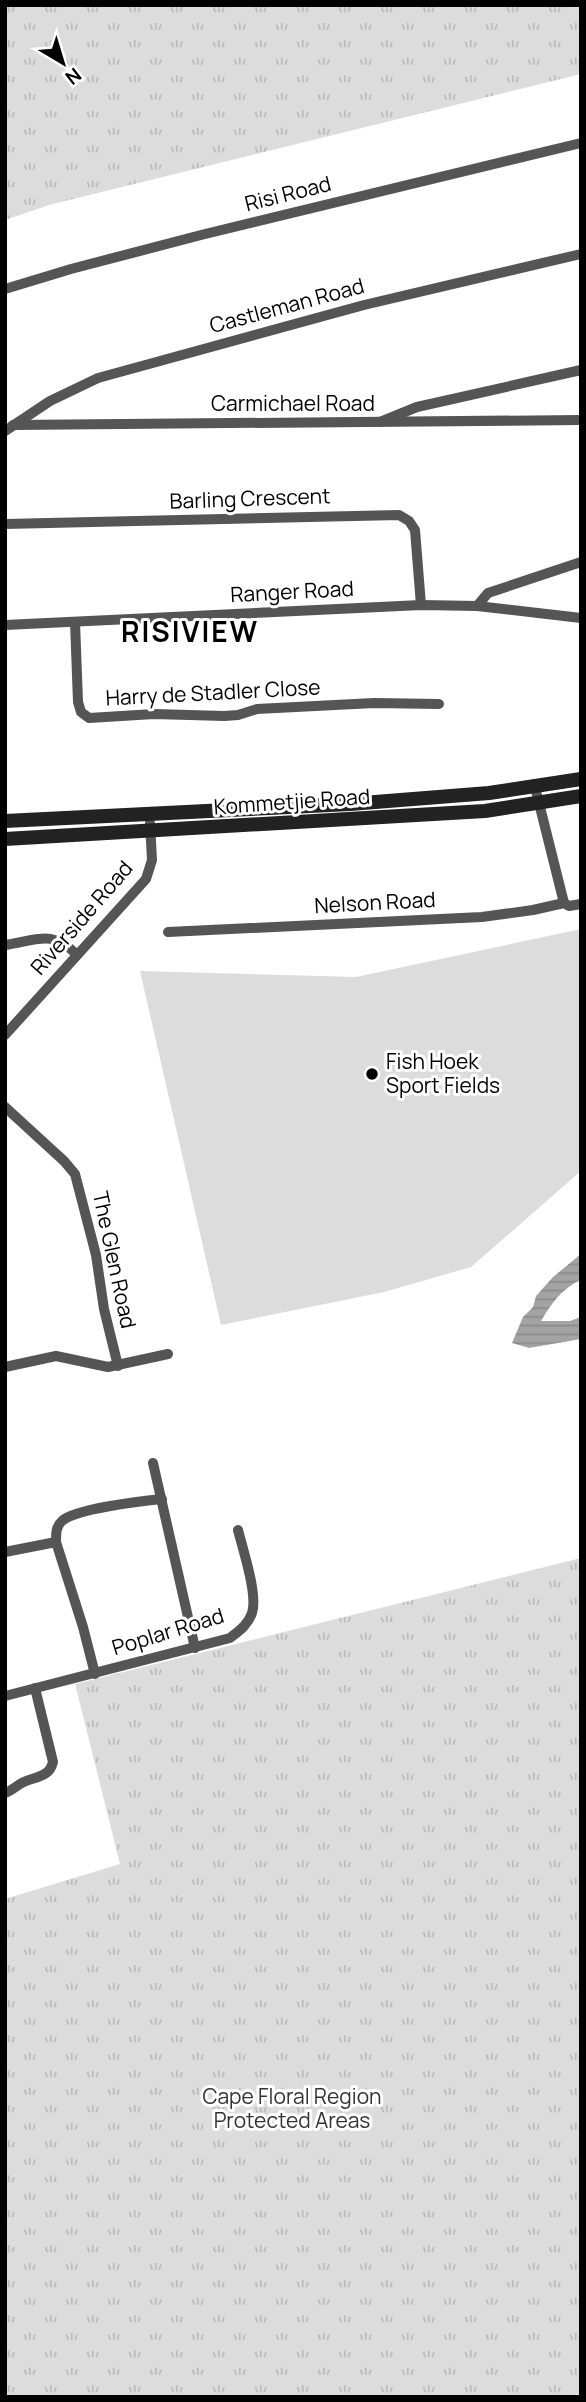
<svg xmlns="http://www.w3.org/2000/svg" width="586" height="2402" font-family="Manrope,sans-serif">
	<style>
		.green { fill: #dcdcdc }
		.park { fill: url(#park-tufts) }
		.water { fill: url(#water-rules) }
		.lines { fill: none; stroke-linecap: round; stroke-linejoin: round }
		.minor { stroke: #555; stroke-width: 10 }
		.secondary { stroke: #222; stroke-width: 14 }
		.poi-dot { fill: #000; stroke: #fff; stroke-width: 2.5 }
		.labels { text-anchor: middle; stroke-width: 6; stroke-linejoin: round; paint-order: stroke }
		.street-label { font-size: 21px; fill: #000; stroke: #fff }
		.poi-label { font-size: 21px; fill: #000; stroke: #fff; text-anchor: start }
		.park-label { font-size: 21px; fill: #333; stroke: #fff }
		.district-label { font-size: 28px; font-weight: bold; letter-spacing: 2px; fill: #000; stroke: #fff }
	</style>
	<defs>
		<pattern id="park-tufts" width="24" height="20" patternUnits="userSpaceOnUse" patternTransform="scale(1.75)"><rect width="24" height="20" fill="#dcdcdc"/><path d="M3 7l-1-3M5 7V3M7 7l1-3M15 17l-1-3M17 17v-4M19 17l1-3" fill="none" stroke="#bbb"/></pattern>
		<pattern id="water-rules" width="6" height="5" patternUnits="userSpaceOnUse" patternTransform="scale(1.75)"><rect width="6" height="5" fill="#a3a3a3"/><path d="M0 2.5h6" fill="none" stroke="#8b8b8b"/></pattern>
	</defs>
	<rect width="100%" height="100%" fill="#fff"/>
	<path class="green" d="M581 929V1171L471 1267 384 1292 221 1325 140 971 356 977Z"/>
	<g class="park">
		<path d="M5 5H581V74L49 205 5 220Z"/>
		<path d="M581 1558V2397H5V1899L120 1864 75 1684Z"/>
	</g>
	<path class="water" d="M581 1254V1280C562 1288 551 1304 541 1321H570L581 1317V1339L529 1348 512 1343 523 1317 533 1307 536 1296 553 1277Z"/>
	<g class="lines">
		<g class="minor">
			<path d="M5 289 71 269 201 235 581 143"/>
			<path d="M380 422 417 407 581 370"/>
			<path d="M13 425 581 420"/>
			<path d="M5 431 50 401 98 378 364 305 581 254"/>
			<path d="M5 524 399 515 409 521 415 530 421 605"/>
			<path d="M477 606 488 593 581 562"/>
			<path d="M75 622 78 702 81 712 89 718 154 714 224 716 238 715 257 709 374 703 439 704"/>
			<path d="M5 625 421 605 477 606 581 618"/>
			<path d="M535 787 564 903"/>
			<path d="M168 932 482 917 533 910 564 903 569 906 581 904"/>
			<path d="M5 945C38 940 52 929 77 955"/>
			<path d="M5 1035 146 879 152 860 150 823"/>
			<path d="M5 1107 64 1161 75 1174 96 1255 104 1309 118 1366"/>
			<path d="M5 1367 56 1356 108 1367 168 1354"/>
			<path d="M153 1463 195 1648"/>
			<path d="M5 1552 56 1542"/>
			<path d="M95 1674 83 1627 56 1542C56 1533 56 1526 62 1521 74 1509 142 1501 162 1499"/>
			<path d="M5 1696 230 1638C239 1631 248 1625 252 1613 258 1595 243 1550 238 1530"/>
			<path d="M5 1793C11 1791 15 1787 20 1784 33 1776 49 1779 53 1762L35 1688"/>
		</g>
		<g class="secondary">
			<path d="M5 821 350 804 489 793 581 779"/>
			<path d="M5 839 485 811 581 796"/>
		</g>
	</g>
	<circle class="poi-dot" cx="372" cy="1074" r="7"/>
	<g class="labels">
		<g class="street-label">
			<text transform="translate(288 194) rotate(-14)" y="7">Risi Road</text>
			<text transform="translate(287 306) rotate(-15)" y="7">Castleman Road</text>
			<text x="293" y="411">Carmichael Road</text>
			<text transform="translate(250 499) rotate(-2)" y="7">Barling Crescent</text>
			<text transform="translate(292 592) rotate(-3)" y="7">Ranger Road</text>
			<text transform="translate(213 693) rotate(-3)" y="7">Harry de Stadler Close</text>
			<text transform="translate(292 802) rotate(-4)" y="7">Kommetjie Road</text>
			<text transform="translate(375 903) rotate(-3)" y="7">Nelson Road</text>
			<text transform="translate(82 918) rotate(-49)" y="7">Riverside Road</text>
			<text transform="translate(114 1260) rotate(78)" y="7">The Glen Road</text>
			<text transform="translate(168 1632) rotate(-17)" y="7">Poplar Road</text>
		</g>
		<g class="poi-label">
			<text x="386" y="1069">Fish Hoek<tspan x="386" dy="24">Sport Fields</tspan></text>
		</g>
		<g class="park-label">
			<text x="292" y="2104">Cape Floral Region<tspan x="292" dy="24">Protected Areas</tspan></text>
		</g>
		<g class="district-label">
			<text x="190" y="642">RISIVIEW</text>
		</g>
	</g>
	<rect width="586" height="2402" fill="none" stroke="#000000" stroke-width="14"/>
	<g transform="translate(63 63) rotate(142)" stroke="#ffffff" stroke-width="5" paint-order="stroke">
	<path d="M0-5L12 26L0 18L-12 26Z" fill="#000000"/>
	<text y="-10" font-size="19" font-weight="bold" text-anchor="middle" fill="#000000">N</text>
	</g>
</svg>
